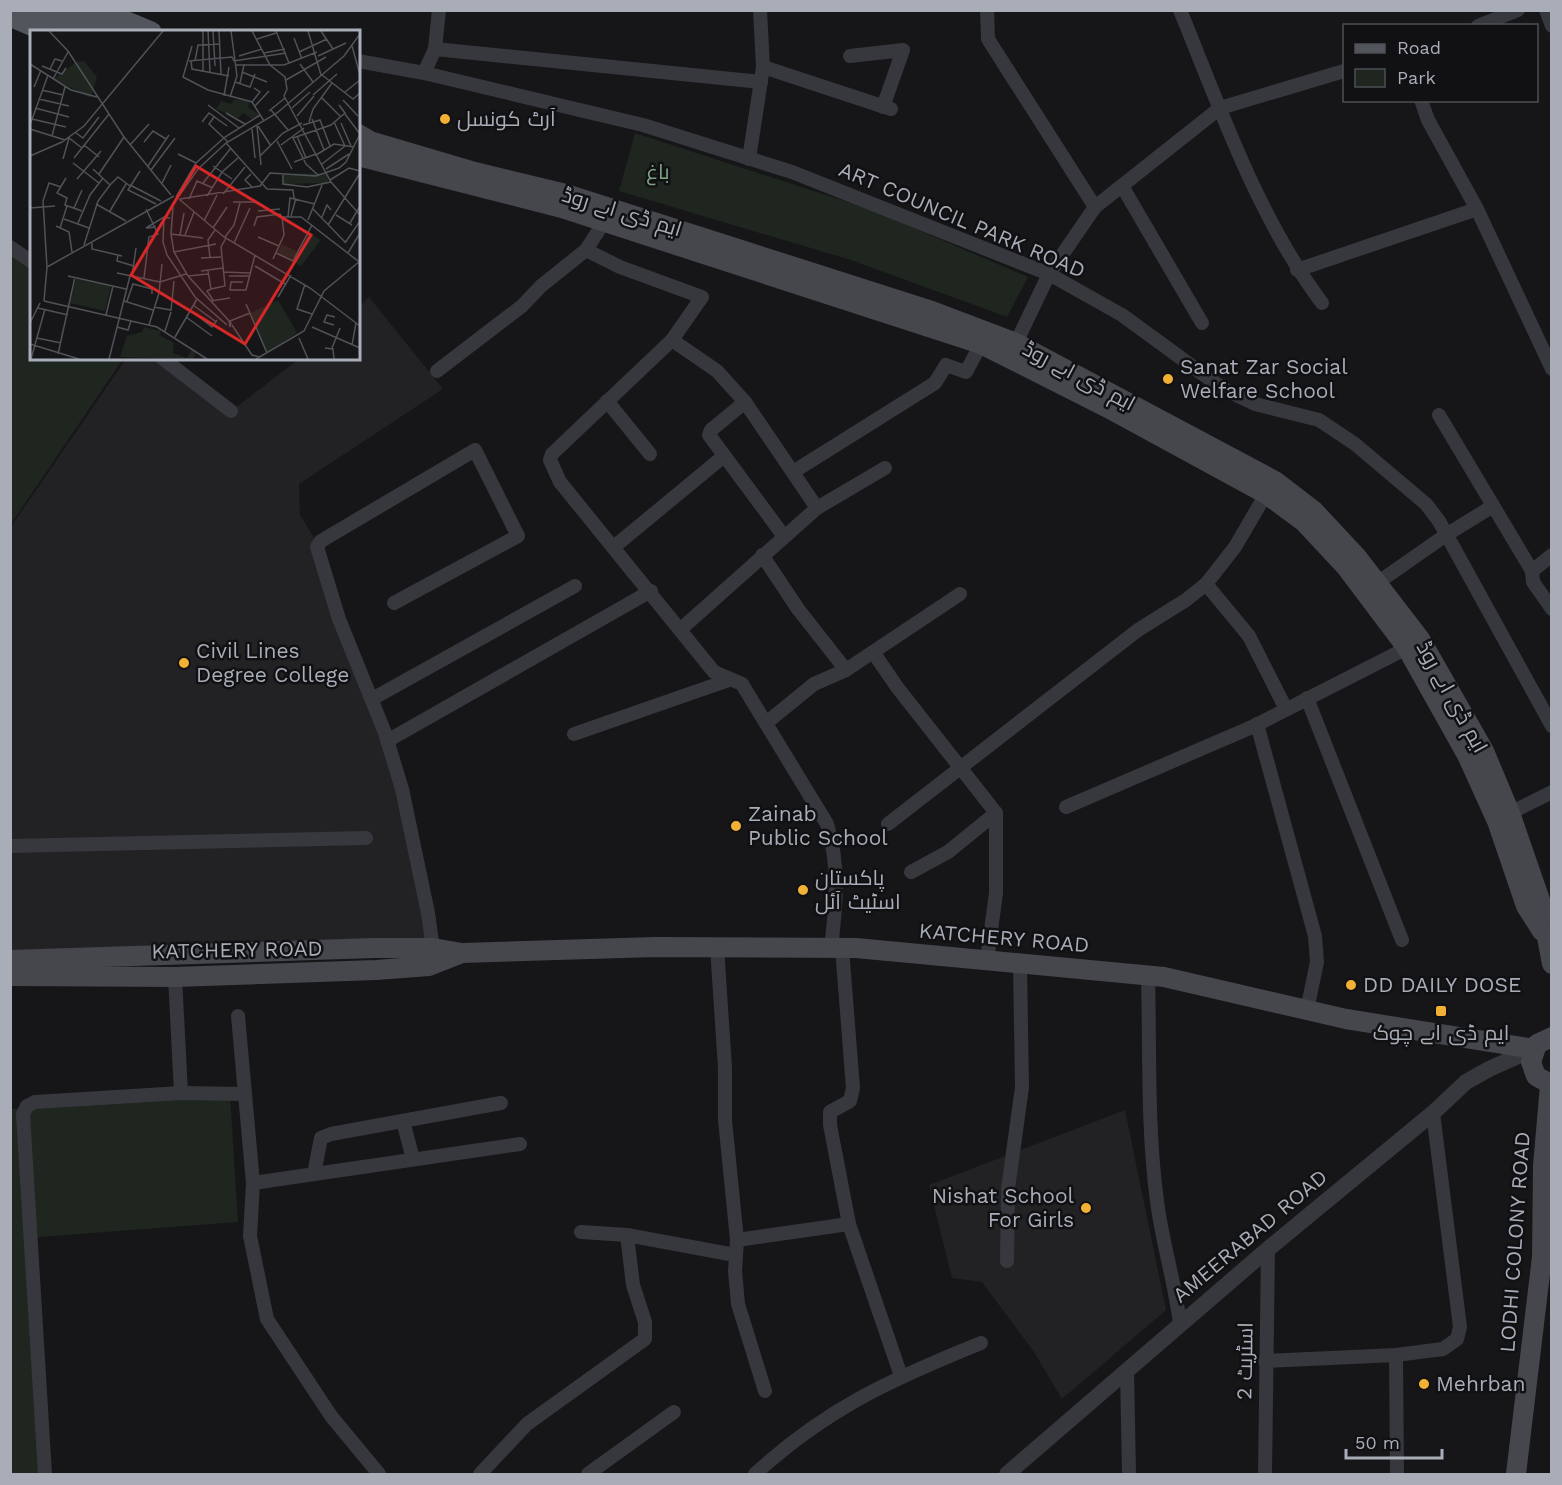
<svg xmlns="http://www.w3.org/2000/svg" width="1562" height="1485" font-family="'Work Sans',Cairo,sans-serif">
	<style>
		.built { fill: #222225 }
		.green { fill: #1e261f }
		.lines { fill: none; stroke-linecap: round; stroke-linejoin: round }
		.minor { stroke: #37383d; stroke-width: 14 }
		.tertiary { stroke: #37383d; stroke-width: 16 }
		.secondary { stroke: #45474d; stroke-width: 20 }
		.primary { stroke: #53555c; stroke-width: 21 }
		.poi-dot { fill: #f2b134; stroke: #111113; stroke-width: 2 }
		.labels { text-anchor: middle; stroke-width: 5; stroke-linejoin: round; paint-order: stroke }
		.poi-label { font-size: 21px; fill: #a8adb8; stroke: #111113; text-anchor: start }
		.park-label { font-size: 21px; fill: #7fa381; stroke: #111113 }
		.street-label { font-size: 21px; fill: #a8adb8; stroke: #111113 }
		.inset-road { fill: none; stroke: #505258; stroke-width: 1.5 }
		.view { fill: #d62828; fill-opacity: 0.15; stroke: #d62828; stroke-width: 3 }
		.inset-edge { fill: none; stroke: #a8adb8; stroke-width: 3 }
	</style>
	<rect width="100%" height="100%" fill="#161618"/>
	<g class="built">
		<path d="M369 297 443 389 299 484 300 515 318 544 385 733 433 948 11 959 10 528 126 359H162L231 411 299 359 358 358 359 307Z"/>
		<path d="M1125 1110 1166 1310 1062 1399 1034 1352 982 1282 952 1278 929 1185Z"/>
	</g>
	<g class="green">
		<path d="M635 133 872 210 1028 277 1007 317 851 260 619 191Z"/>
		<path d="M10 246 31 261 32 358 123 359 11 524Z"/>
		<path d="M230 1094 238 1222 26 1238 39 1474H11V1109Z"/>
	</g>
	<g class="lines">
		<g class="minor">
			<path d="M987 10 988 39 1095 207"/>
			<path d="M1180 10C1221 110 1257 216 1322 303"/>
			<path d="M1546 10 1552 26"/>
			<path d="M1478 26 1518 10"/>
			<path d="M435 49 761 82"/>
			<path d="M850 56 903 50 883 107"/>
			<path d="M358 61 424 73 643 125 792 172 1049 274 1122 315 1222 388 1255 404 1319 420 1355 444 1426 504 1439 521 1552 726"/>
			<path d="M763 67 891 109"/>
			<path d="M424 73 435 49 439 10"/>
			<path d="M1421 100 1428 120 1477 209 1552 369"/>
			<path d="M749 159 763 67 760 10"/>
			<path d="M1122 186 1202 323"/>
			<path d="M10 247 32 262"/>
			<path d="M586 250 620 267 702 297 672 340 552 454 550 460 560 482 714 672 742 684 827 824C840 865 836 906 831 948"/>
			<path d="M1297 270 1477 209"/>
			<path d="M672 340 717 371 745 402 817 508"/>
			<path d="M1016 343 1049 274 1095 207 1220 108 1344 71"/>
			<path d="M162 358 231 411"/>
			<path d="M437 371 522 306 541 286 586 250 604 222"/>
			<path d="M607 401 650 454"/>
			<path d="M745 402 711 430 709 435 783 535"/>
			<path d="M1439 415 1532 571"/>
			<path d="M793 472 935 383 946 365 966 372 981 344"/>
			<path d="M615 546 724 456"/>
			<path d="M762 555 798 609 846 670"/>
			<path d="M1552 555 1532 571 1533 582 1552 609"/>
			<path d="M1206 584 1249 636 1286 709"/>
			<path d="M1370 588 1446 535 1493 506"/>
			<path d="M394 603 518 536 475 450 321 541 317 547 339 619 385 733 402 789 428 913 433 948"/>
			<path d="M681 629 817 508 885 468"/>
			<path d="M873 652 897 687 996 813V893L987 960"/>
			<path d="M1307 698 1402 940"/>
			<path d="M372 699 575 586"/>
			<path d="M766 723 814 684 846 670 960 594"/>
			<path d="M1257 724 1315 936 1317 962 1307 1010"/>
			<path d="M574 734 729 680"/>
			<path d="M387 741 651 591"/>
			<path d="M1066 807 1252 727 1407 648"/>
			<path d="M1510 813 1552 792"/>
			<path d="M888 824 1138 630 1186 600 1206 584 1235 547 1266 494"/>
			<path d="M10 846 366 838"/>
			<path d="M911 872 948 852 996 813"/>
			<path d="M717 947 725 1068V1120L737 1240 735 1271 738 1304 765 1391"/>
			<path d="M842 948 853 1088 850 1101 830 1112V1125L849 1224 901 1376"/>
			<path d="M1148 976C1150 1051 1147 1127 1157 1201 1162 1242 1175 1282 1180 1324"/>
			<path d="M175 977 181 1093"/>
			<path d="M238 1016 253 1183 250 1236 267 1319 331 1416 379 1474"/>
			<path d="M403 1121 413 1159"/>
			<path d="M314 1174 321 1138 331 1134 501 1103"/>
			<path d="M253 1183 520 1144"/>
			<path d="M581 1232 627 1235 735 1255"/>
			<path d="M737 1240 849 1224"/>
			<path d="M1007 1261 1008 1189 1022 1087 1020 963"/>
			<path d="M1396 1355 1397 1474"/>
			<path d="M1265 1361 1396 1355 1443 1349 1457 1339 1460 1327 1433 1113"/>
			<path d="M1127 1371 1129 1474"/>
			<path d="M45 1474 23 1114 27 1106 35 1102 181 1093 244 1094"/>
			<path d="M480 1474 527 1424 645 1339V1322L633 1285 627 1235"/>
			<path d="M588 1474 674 1412"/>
			<path d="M755 1474C827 1408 892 1379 981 1343"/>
			<path d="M1265 1474 1268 1249"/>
		</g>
		<path class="tertiary" d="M1007 1474 1268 1249 1433 1113 1466 1082 1489 1069 1534 1049"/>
		<g class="secondary">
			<path d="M358 134 370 141 475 172 566 194 932 311 1016 343 1275 481 1314 511 1357 557 1420 639 1484 751 1510 813 1540 900 1552 964"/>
			<path d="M358 156 562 208 981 344 1108 408 1266 494 1304 522 1346 567 1407 648 1467 755 1497 821 1526 906 1542 931"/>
			<path d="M10 960 374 948H433L462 953 655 947 856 948 1164 977 1346 1019 1534 1049"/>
			<path d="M10 976 175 977 376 970 429 966 462 953"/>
			<path d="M1552 1037 1537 1044 1531 1062 1536 1076 1552 1085"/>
			<path d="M1516 1474 1542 1257 1543 1166 1550 1085"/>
		</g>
		<g class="primary">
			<path d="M30 10 66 25"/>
			<path d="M54 10 109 32"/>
			<path d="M98 10 151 32"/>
			<path d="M10 16 45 31"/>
		</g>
	</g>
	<g class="poi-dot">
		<circle cx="445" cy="119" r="6"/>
		<circle cx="1168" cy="379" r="6"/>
		<circle cx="184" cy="663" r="6"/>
		<circle cx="736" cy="826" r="6"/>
		<circle cx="803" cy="890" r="6"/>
		<circle cx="1351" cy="985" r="6"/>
		<rect x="1435" y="1005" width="12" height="12" rx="3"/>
		<circle cx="1086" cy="1208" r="6"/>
		<circle cx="1424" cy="1384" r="6"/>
	</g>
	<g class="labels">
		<g class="poi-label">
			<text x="457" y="126">آرٹ کونسل</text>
			<text x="1180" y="374">Sanat Zar Social<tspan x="1180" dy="24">Welfare School</tspan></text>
			<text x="196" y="658">Civil Lines<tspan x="196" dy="24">Degree College</tspan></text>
			<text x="748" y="821">Zainab<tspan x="748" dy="24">Public School</tspan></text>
			<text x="815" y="885">پاکستان<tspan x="815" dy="24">اسٹیٹ آئل</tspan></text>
			<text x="1363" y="992">DD DAILY DOSE</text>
			<text x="1441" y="1040" text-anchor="middle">ایم ڈی اے چوک</text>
			<text x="1074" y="1203" text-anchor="end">Nishat School<tspan x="1074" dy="24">For Girls</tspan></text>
			<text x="1436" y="1391">Mehrban</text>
		</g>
		<g class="park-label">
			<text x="658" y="179">باغ</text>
		</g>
		<g class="street-label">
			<text transform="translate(622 212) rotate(17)" y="7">ایم ڈی اے روڈ</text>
			<text transform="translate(962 220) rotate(23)" y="7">ART COUNCIL PARK ROAD</text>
			<text transform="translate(1079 376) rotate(28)" y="7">ایم ڈی اے روڈ</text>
			<text transform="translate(1452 697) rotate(61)" y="7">ایم ڈی اے روڈ</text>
			<text transform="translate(1004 938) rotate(5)" y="7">KATCHERY ROAD</text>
			<text transform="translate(237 950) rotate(-1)" y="7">KATCHERY ROAD</text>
			<text transform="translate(1250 1236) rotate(-40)" y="7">AMEERABAD ROAD</text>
			<text transform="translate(1515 1242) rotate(-86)" y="7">LODHI COLONY ROAD</text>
			<text transform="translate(1245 1361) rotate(-89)" y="7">اسٹریٹ 2</text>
		</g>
	</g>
	<g transform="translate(30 30)">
		<rect width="330" height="330" fill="#161618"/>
		<path d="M54 31 67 47 61 68 24 49 46 32ZM204 69 219 72 218 77 229 85 222 89 213 83 208 88 186 79 191 71 201 74ZM296 143 299 153 253 154V144ZM278 202 291 210 271 236 247 224 252 214 268 222ZM46 249 81 256 75 281 40 273ZM248 270 267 303 237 322 220 283ZM114 297 131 301 129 305 144 313 143 323 157 328 162 319 166 323 163 329 90 327 97 306 112 302Z" fill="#1e261f"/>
		<path class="inset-road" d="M19 1 38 21 94 107 141 165M178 1 180 42M183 1 185 36M189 1 191 45M222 1 240 35 255 47 257 59 254 66 301 152 330 185M246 1 259 33M278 1 291 45M291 1 303 19M264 8 272 29M227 9 246 3M162 16 153 47 178 60 222 72 234 91M322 16 330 45M269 22 297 9M234 23 255 19M209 26 232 19M288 26 316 13M159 31 202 27 204 31 256 23M161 31 162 39 199 46M165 31 168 15 190 14M0 34 41 60 67 67M270 34 283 52M206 35H254L287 22M12 36 32 44 36 38M20 39 25 29 32 31M173 41V1M212 42 237 52M292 45 323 69 330 63M23 49 38 22M256 50 296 27M205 52 220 57 225 44M210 53 214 35M4 57 11 40M12 60 33 65M315 62 330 50M283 65 307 44M194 66 199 37M200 67 207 46 201 1M291 67 311 87M9 69 39 76M313 70 328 86M222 72 230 62 224 58M178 75 209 98M225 76 239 61M5 78 39 87M262 78 280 62M241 80 258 100M239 81 255 68M196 83 215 94M315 84 330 104M267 86 284 66M184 87 179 94 198 112M2 89 36 97M282 89 294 120M172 92 179 83 197 96M279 92 283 79 302 53M304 92 315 116M311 93 321 116M0 95 18 45M273 95 290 90 300 116M227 96 231 135M228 96 241 116M0 99 35 110M222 99 225 128M46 103 53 108 69 87M22 106 35 57M267 106 276 128M247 111 262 139M114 112 123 101 136 109M196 113 237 159 263 160 264 168M54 115 69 127M100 115 119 94M251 115 274 98M148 124 166 133M286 125 304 114 324 117M0 126 32 112 54 96 133 1M230 126 253 103 272 93M44 128 79 84M33 129 39 108 52 118M264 132 286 124M43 133 69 153M292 134 315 116M118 136 139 105M183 136 202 149M63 139 80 155M296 139 319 124M121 140 145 108M110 141 98 160 126 174M69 144 94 107M221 144 215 150 222 157M253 144V154L277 157 301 152M288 145 276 134 263 108 301 95 315 83 309 75M36 148 27 163 37 168 35 175 52 181M47 149 71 121M300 150 319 138 330 141M132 153 141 135M173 153 201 118M100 155 131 171M193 164 215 137M149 166 168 139 196 113 247 83 314 26 330 4M177 166 192 142 208 128M146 167 166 133 195 107 230 85M149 169 194 207 280 258 330 296M150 169 230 156 240 143 286 146 309 138 316 132 330 104M159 169 167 151 183 158M203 172H225M66 174 96 191M143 177 141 204 144 222 158 246 201 293 200 297 199 291M0 178 25 176M44 178 52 160M283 179 315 212M80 181 96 154M228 181 250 179M306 185 322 195M261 186 266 168M134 187 133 212 137 225 165 267 197 295M258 187 260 168 285 174M292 187 297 175 301 180M34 189 59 198M278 190 292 155M174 191 187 165M48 193 60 165 73 148M320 193 330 176M298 195 330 143M26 196 39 202 42 222M224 196 227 187 250 184 252 187H271L328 231M126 197 116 198 134 187 140 188M30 198 37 176M183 198 197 177M141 204 173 208M150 205 154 183M155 205 164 182M195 207 204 195 210 173M228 207 249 216M62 213V219L92 226M204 213 220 178M315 213 330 191M54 215 68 171 80 155 88 147 100 156M144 222 186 214M246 223 263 231 282 195M318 223 330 203M88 225 87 231 104 236M171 228 191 227M180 228 178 210 185 200M243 229 254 205 252 187M225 236 255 254M17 237 13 171 19 153 31 157M171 241 193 238M178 241 181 259 177 261 183 270M194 242 220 243M87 243 130 252 156 244M38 246 96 259M102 246 106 218M158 246 178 244M199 246H219M114 248 119 207 128 204 116 179M213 252H201L200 260H216L225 225M275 254 267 279 282 284M181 259 195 256 191 217 196 208M248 267 261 245M14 271 17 237 144 166M14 271 127 297 177 329M94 271 123 280M97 271 103 254 122 259V264M181 271 200 268M216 274 237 323M163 275 185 291M124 277 141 280 144 251M8 278 38 285M160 280 182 297 187 290M76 285 83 256M156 287 182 306M200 291 220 283M0 293 10 273M119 295 129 263 132 234M202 295 222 325 229 327M304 295 294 292 297 285 305 287M87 297 98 300 101 291M282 297 330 318M135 301 141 282M145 307 167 269M7 308 31 313M269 308 278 329M0 314 49 329M322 315 326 293M295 318 303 319 304 329M302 318 310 298M28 324 45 247M1 329 15 279M79 329 100 246M226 329 274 301 294 261 330 231"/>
		<path class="view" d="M166 136 281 205 215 314 101 245Z"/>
		<rect width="330" height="330" class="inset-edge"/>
	</g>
	<rect width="1562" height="1485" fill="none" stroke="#a8adb8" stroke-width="24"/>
	<rect x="1343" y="24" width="195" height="78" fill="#111113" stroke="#4d4f55" stroke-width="1.5"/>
	<rect x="1355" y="44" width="30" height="9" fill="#53555c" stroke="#4d4f55" stroke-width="1.5"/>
	<text x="1397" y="54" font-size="18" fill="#a8adb8">Road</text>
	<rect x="1355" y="69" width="30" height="18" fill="#1e261f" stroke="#4d4f55" stroke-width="1.5"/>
	<text x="1397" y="84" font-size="18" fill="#a8adb8">Park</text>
	<path d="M1346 1449v9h96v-9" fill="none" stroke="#a8adb8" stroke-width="3"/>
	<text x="1355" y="1449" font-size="18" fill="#a8adb8" stroke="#111113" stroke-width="4.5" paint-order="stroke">50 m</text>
</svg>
